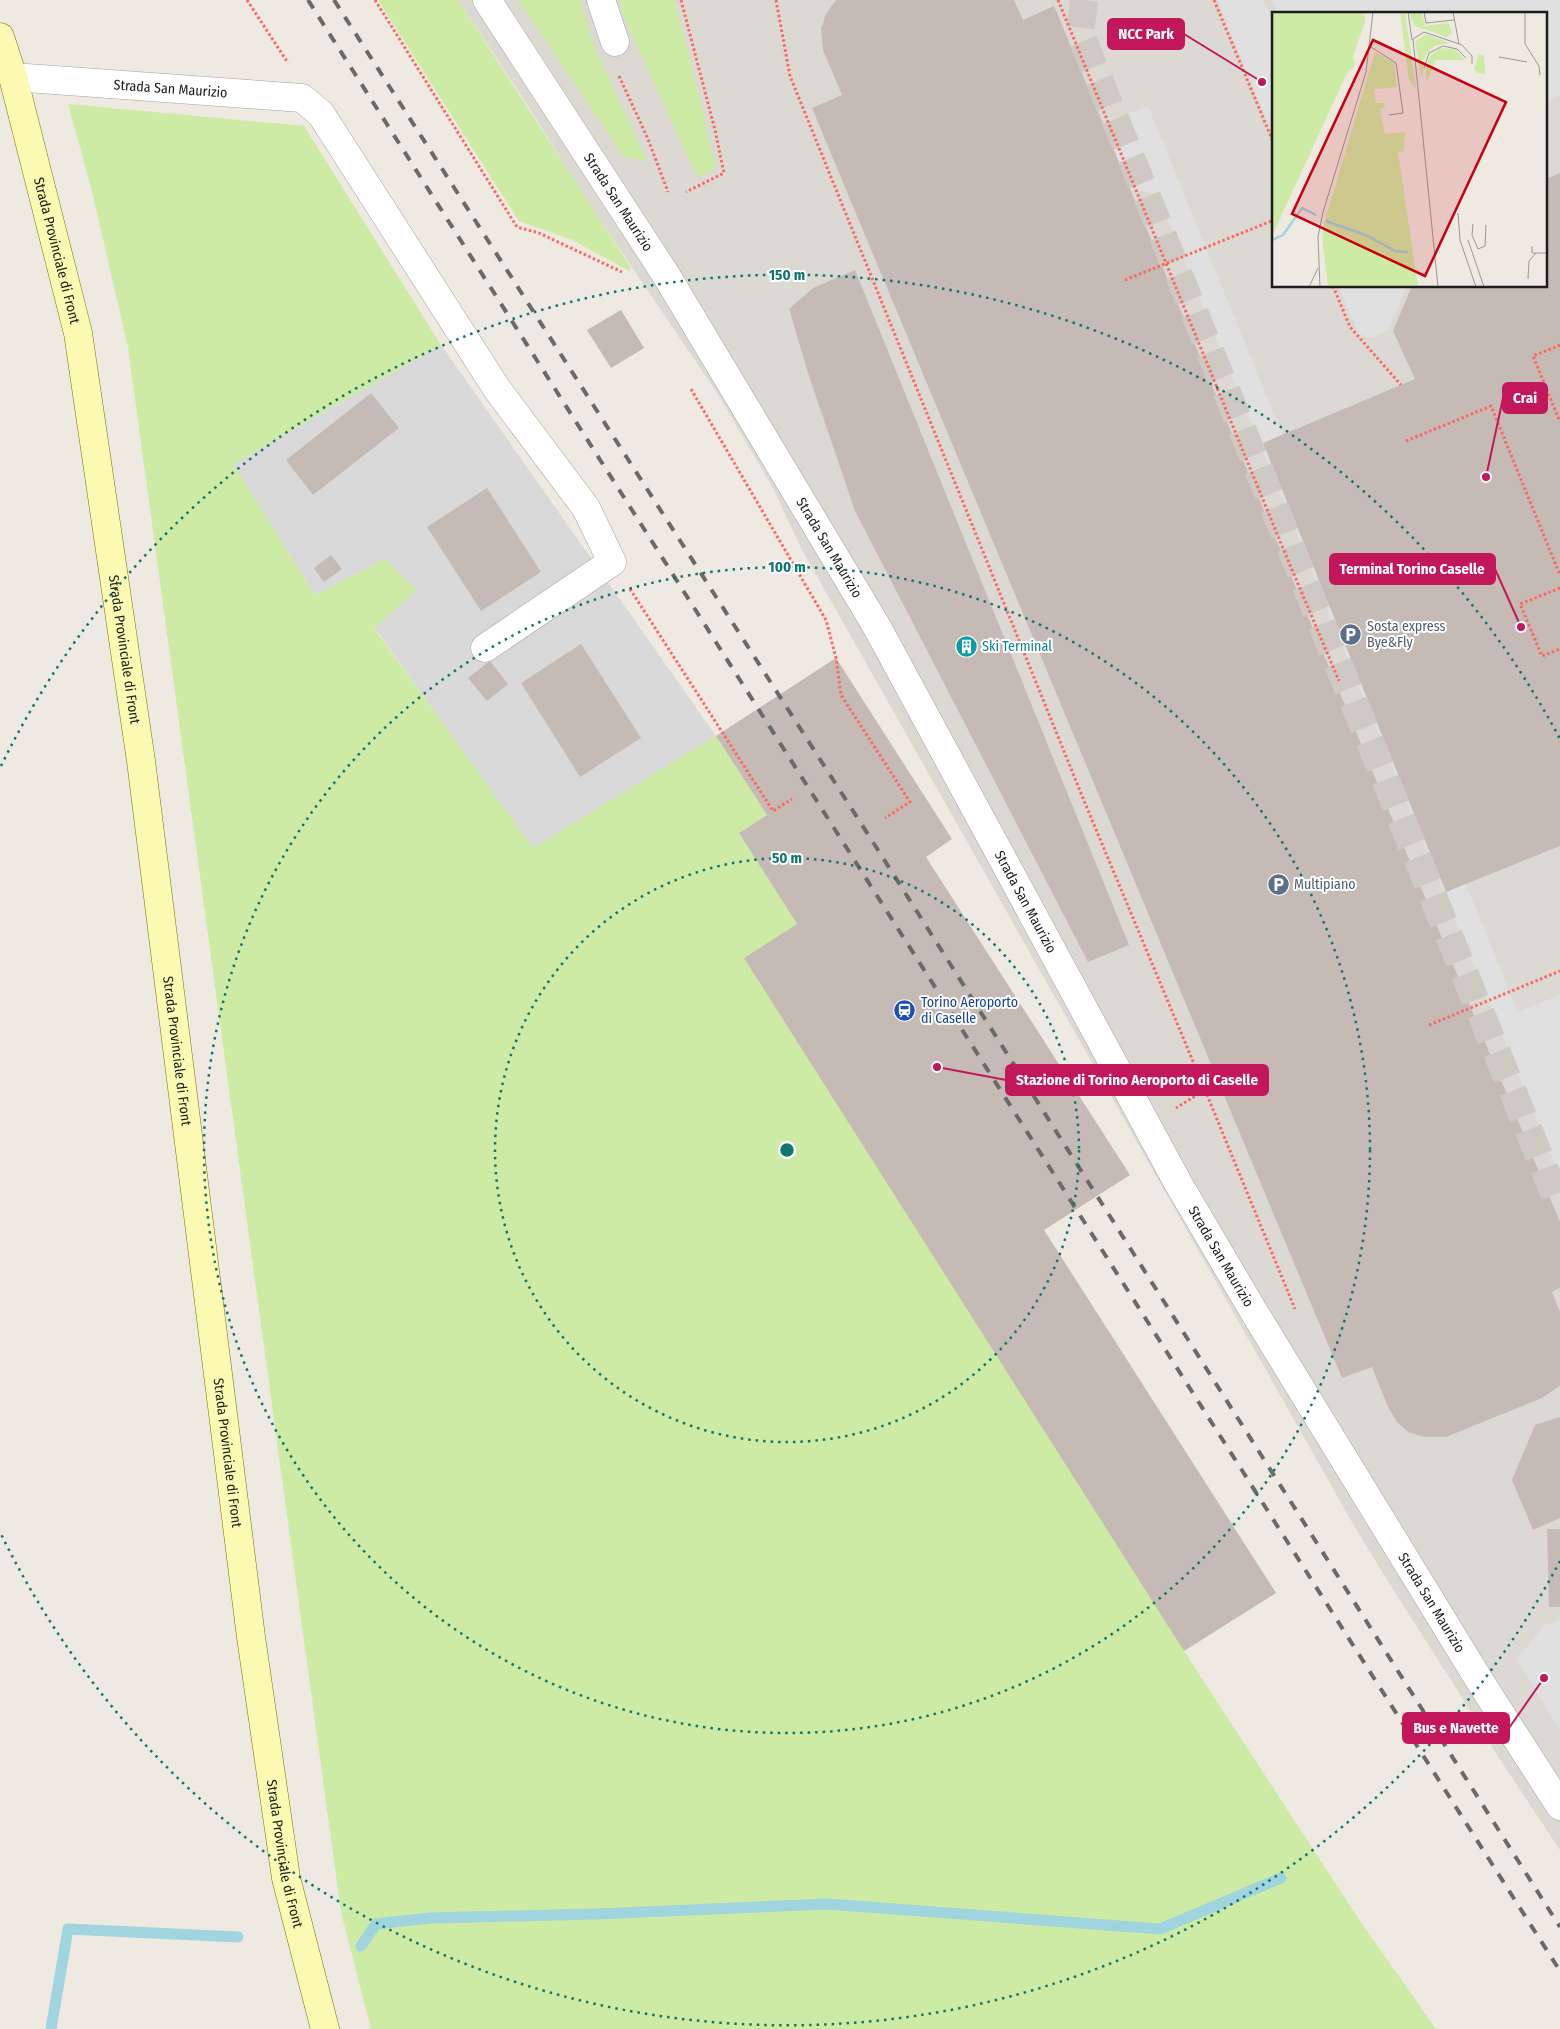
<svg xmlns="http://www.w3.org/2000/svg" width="1560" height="2029" font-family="'Fira Sans Condensed',sans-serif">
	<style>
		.residential { fill: #dad9d9 }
		.airport { fill: #dcd9d3; fill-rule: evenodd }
		.grass { fill: #cdeba5 }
		.parking { fill: #e0e0e0 }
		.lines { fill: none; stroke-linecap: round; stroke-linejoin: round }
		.stream { stroke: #a0d4de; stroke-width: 11 }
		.building { fill: #c6bab5 }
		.minor-tunnel { stroke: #cecac3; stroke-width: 28; stroke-dasharray: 28 14; stroke-linecap: butt }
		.minor-casing { stroke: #a3a3a3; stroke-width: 29 }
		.secondary-casing { stroke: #727501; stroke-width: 29 }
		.path { stroke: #fe6662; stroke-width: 3; stroke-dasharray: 2.5 2.5; stroke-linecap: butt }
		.minor { stroke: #fff; stroke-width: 28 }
		.secondary { stroke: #fbf9b2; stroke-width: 28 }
		.rail { stroke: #6a6a6a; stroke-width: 4; stroke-dasharray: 10 10; stroke-linecap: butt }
		.ring { fill: none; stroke: #0f766e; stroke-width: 2.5; stroke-dasharray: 2.5 5 }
		.labels { text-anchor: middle; stroke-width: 4; stroke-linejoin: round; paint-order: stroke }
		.street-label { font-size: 14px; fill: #1c1c1c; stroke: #fff }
		.service-label { font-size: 14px; fill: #4e5e75; stroke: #fff; text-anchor: start }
		.culture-label { font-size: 14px; fill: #0d838f; stroke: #fff; text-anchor: start }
		.transit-label { font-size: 14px; fill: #164399; stroke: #fff; text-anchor: start }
		.inset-river { fill: none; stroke: #a0d4de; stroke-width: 2.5 }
		.inset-road { fill: none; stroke: #9a9792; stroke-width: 1 }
		.view { fill: #c80010; fill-opacity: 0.15; stroke: #c80010; stroke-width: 2.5 }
		.inset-edge { fill: none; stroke: #1c1c1c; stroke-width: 2.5 }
		.centre { fill: #0f766e; stroke: #fff; stroke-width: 2.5 }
		.ring-label { font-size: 15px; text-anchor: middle; font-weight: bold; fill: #0f766e; stroke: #fff; stroke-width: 4; stroke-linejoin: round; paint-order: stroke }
		.leader { fill: none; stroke: #c2185b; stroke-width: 2 }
		.callout-dot { fill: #c2185b; stroke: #fff; stroke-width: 2 }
		.callout { fill: #c2185b; stroke: #c2185b; stroke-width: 2 }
		.callout-label { font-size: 15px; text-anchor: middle; font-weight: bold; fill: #fff }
	</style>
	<rect width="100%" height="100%" fill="#eee9e1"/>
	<path class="residential" d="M441 345 716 736 533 849 374 627 417 590 385 559 315 595 233 464Z"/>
	<path class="airport" d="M458 0H1560V1850L1497 1755 1451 1680 1394 1591 1353 1524 801 548 773 488 717 393 579 189 532 112ZM1274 14H1546V286H1274Z"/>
	<g class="grass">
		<path d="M378 0H458L631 268 629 271 572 240 519 221Z"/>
		<path d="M518 0H580L592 41 647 161 624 157Z"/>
		<path d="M620 0H675L716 168 698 178 623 16Z"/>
		<path d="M68 104 304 126 441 345 233 464 315 595 385 559 417 590 374 628 533 848 716 736 767 815 739 833 797 924 1184 1651 1360 1921 1436 2029H371L341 1912 128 347 91 187Z"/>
	</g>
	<g class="parking">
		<path d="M1217 0H1263L1274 25V138Z"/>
		<path d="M1272 0H1560V95L1546 101V14H1278Z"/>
		<path d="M1148 106 1518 1012 1560 995V1176L1157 194 1098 184V125Z"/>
		<path d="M1338 286H1407L1389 329 1371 338 1359 334Z"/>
		<path d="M1560 1620V1731L1517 1659 1545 1625Z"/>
	</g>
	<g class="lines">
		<g class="stream">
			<path d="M361 1946 376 1924 430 1918 597 1914 827 1904 1160 1929 1281 1878"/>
			<path d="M51 2029 68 1929 238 1937"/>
		</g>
	</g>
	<g class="building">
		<path d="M836 0H1014L1023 20 1054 6 1560 1222V1288L1552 1292 1560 1312V1386L1542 1398 1446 1437H1424L1408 1432 1397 1422 1388 1407 1372 1367 1342 1378 812 108 842 95 823 50 821 29 826 14Z"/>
		<path d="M1560 173V846L1446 892 1263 443 1415 379 1393 331 1412 286H1546V179Z"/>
		<path d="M855 270 1129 945 1088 962 855 511 808 373 789 309 813 288Z"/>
		<path d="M621 310 644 348 611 368 587 330Z"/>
		<path d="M371 393 399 428 313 495 286 460Z"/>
		<path d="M487 488 541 572 481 611 427 527Z"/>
		<path d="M331 555 342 569 324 582 314 568Z"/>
		<path d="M581 644 641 738 580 777 521 683Z"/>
		<path d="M836 658 952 839 926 857 1130 1175 1044 1230 1276 1593 1184 1651 744 958 797 924 739 833 767 815 716 736Z"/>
		<path d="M490 661 508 684 487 701 468 678Z"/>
		<path d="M1560 1417V1518L1533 1530 1512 1480 1535 1425Z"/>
		<path d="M1547 1529H1560V1607H1549Z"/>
	</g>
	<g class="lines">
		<path class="minor-tunnel" d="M1084 0 1080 33 1560 1207"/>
		<defs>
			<g id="minor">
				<path id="s1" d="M487 0 666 275 877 627 1178 1183 1254 1312 1481 1683 1560 1806"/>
				<path d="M601 0 615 42"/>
				<path id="s2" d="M13 77 302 98 321 114 497 389 586 508 612 562 485 648"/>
			</g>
			<g id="secondary">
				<path id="s3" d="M0 37 13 77 78 333 141 761 251 1637 286 1878 325 2029"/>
			</g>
		</defs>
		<use href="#minor" class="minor-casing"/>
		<use href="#secondary" class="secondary-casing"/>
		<g class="path">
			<path d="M247 0 288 63"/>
			<path d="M375 0 517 227 539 233 622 272"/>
			<path d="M681 0 715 130 724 173 686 192"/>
			<path d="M776 0 790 76 1087 808 1205 1090 1176 1108"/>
			<path d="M1058 0 1282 546 1339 681"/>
			<path d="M1214 0 1274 144"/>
			<path d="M619 76 648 139 668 192"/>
			<path d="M1125 280 1274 220"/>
			<path d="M1333 286 1350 327 1401 385"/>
			<path d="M1560 345 1533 356 1560 422"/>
			<path d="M691 389 826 620 836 658 841 695 910 802 885 818"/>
			<path d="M1406 441 1491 406 1560 575"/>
			<path d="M1560 588 1520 604 1542 656 1560 649"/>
			<path d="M630 589 773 811 792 799"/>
			<path d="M1429 1025 1560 971"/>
			<path d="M1205 1090 1295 1309"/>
		</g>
		<use href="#minor" class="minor"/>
		<use href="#secondary" class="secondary"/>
		<g class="rail">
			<path d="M308 0 1560 1971"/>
			<path d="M334 0 871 839 1560 1927"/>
		</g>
	</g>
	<g class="ring">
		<circle cx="787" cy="1150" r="292"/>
		<circle cx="787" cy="1150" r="583"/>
		<path d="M1560 1561A875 875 0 0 1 1 1534M1 766A875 875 0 0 1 1560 739"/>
	</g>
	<defs>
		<symbol id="parking-disc" viewBox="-11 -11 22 22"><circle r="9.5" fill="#5c6f8a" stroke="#fff"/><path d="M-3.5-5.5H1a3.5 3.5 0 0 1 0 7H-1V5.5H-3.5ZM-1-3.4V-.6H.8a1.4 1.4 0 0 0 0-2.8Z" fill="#fff"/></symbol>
		<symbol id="building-disc" viewBox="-11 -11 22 22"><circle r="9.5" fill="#0f9aa8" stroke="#fff"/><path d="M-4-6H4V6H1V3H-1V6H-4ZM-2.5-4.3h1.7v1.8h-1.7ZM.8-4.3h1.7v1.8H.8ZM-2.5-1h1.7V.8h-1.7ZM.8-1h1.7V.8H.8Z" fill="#fff"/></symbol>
		<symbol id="station-disc" viewBox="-11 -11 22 22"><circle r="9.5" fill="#1a4fb4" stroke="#fff"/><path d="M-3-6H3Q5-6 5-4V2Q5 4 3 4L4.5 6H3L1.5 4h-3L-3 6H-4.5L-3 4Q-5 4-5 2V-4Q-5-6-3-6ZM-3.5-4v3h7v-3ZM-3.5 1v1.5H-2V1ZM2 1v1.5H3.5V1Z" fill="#fff"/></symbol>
	</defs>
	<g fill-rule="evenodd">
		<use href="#parking-disc" x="1338" y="622" width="25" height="25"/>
		<use href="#building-disc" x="954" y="634" width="25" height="25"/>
		<use href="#parking-disc" x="1266" y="872" width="25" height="25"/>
		<use href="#station-disc" x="892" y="998" width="25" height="25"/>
	</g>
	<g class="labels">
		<g class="street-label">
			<text dy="5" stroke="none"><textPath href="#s2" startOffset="158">Strada San Maurizio</textPath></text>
			<text dy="5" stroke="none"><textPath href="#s1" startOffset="241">Strada San Maurizio</textPath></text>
			<text dy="5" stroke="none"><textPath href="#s3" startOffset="221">Strada Provinciale di Front</textPath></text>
			<text dy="5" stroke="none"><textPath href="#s1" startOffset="646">Strada San Maurizio</textPath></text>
			<text dy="5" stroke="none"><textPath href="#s3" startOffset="626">Strada Provinciale di Front</textPath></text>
			<text dy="5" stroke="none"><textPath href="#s1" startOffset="1051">Strada San Maurizio</textPath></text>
			<text dy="5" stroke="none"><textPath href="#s3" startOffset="1031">Strada Provinciale di Front</textPath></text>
			<text dy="5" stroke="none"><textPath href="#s1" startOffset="1456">Strada San Maurizio</textPath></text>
			<text dy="5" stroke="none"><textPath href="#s3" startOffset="1436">Strada Provinciale di Front</textPath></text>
			<text dy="5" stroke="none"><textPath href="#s1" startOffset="1861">Strada San Maurizio</textPath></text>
			<text dy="5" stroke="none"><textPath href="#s3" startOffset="1841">Strada Provinciale di Front</textPath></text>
		</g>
		<g class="service-label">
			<text x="1367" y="631">Sosta express<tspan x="1367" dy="16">Bye&amp;Fly</tspan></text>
			<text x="1294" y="889">Multipiano</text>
		</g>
		<g class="culture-label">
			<text x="982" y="651">Ski Terminal</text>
		</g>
		<g class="transit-label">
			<text x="921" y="1007">Torino Aeroporto<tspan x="921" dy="16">di Caselle</tspan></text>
		</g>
	</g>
	<g transform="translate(1272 12)">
		<rect width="275" height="275" fill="#eee9e1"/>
		<path d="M0 0H92L93 10 81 44 83 54 76 59 0 224ZM128 0H133L144 76 137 68ZM137 0H150L153 14 177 11 180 21 175 25 143 14ZM154 22 177 31 162 34 155 41 151 49 150 68 143 30ZM169 36 182 37 193 48H164L154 71V54L159 43ZM103 40 122 51 125 75 102 77 104 91H112L113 95 108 97 113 122 133 120 132 139 126 140 146 275H56L50 226 54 205ZM207 42 212 44 213 62 205 61 202 56Z" fill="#cdeba5"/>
		<path class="inset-river" d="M54 209 96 224 123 239 136 240M0 228 11 223 30 196 44 203"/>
		<path class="inset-road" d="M136 0 140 28M152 0 154 11 182 8M181 0 187 32M253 0V32L267 54 268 63M99 35 124 51 131 101 117 103M227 45 255 50M152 56 157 41 171 34 185 37 194 46M186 201 188 228 204 275M201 212 200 223 206 237 213 234 214 213M196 228 212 275M260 234V241H275M256 267 257 249 264 241M37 275 46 256M48 275 46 225 51 200 94 60 101 0M166 275 141 27 152 20 190 33 200 44V52"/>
		<path class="view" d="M101 28 234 90 153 264 20 202Z"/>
		<rect width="275" height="275" class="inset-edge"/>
	</g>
	<circle cx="787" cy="1150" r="8" class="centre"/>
	<g class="ring-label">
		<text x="787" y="280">150 m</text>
		<text x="787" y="572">100 m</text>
		<text x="787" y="863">50 m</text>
	</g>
	<path class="leader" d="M1262 82L1184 34M1486 477L1503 398M1521 627L1495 569M937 1067L1006 1080M1544 1678L1509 1728"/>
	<g class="callout-dot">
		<circle cx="1262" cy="82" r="5"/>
		<circle cx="1486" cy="477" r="5"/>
		<circle cx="1521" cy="627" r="5"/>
		<circle cx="937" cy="1067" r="5"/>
		<circle cx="1544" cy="1678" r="5"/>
	</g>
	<g class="callout">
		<rect x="1108" y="19" width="76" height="30" rx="5"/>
		<rect x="1503" y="383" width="44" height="30" rx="5"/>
		<rect x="1330" y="554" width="165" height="30" rx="5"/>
		<rect x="1006" y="1065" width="262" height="30" rx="5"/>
		<rect x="1403" y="1713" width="106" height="30" rx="5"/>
	</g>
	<g class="callout-label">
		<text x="1146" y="39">NCC Park</text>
		<text x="1525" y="403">Crai</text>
		<text x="1412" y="574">Terminal Torino Caselle</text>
		<text x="1137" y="1085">Stazione di Torino Aeroporto di Caselle</text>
		<text x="1456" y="1733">Bus e Navette</text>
	</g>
</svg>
